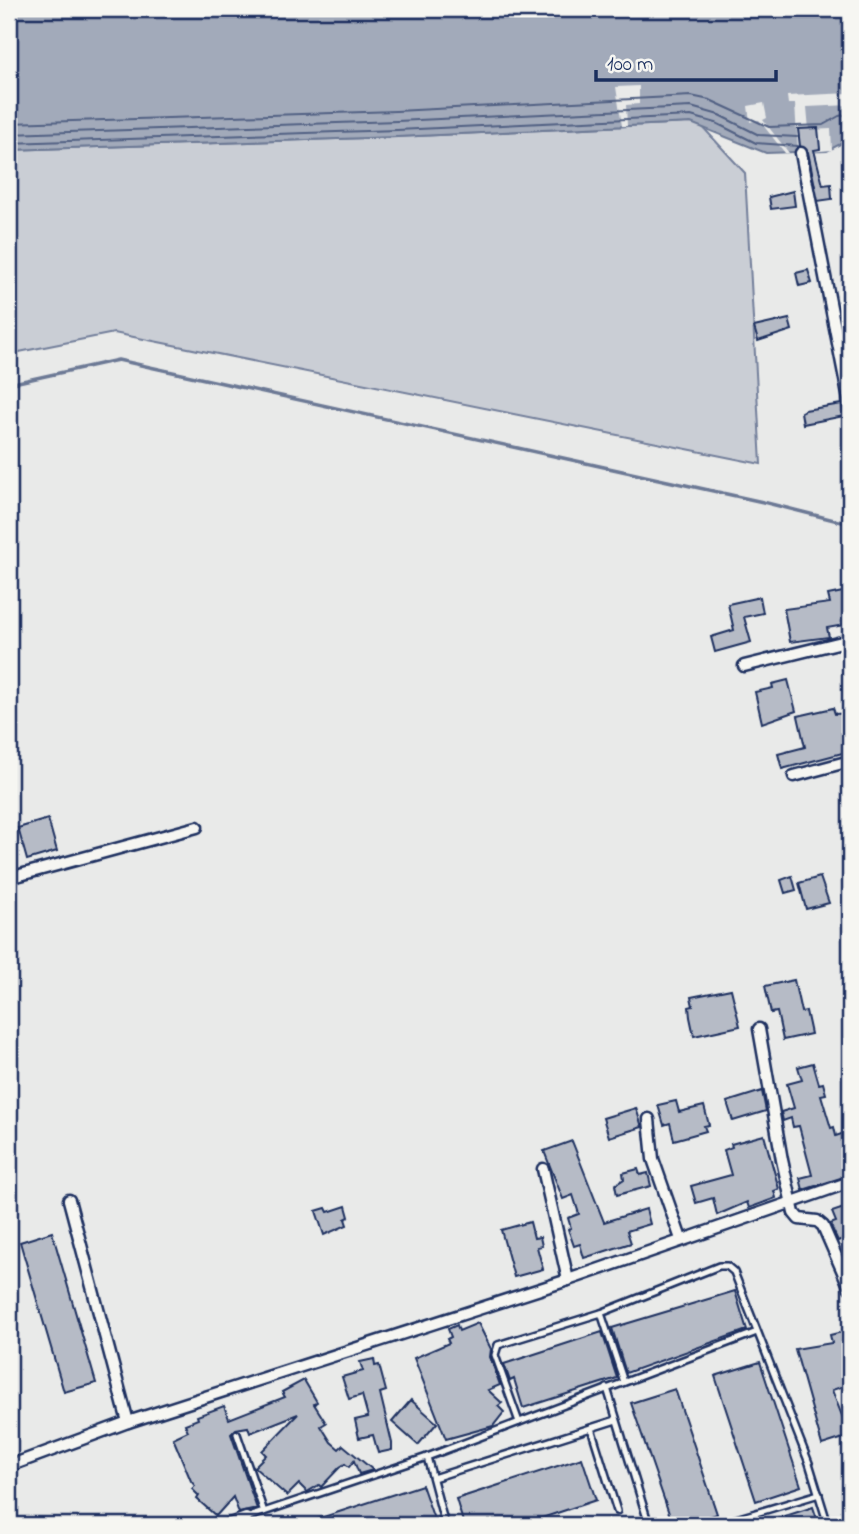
<svg xmlns="http://www.w3.org/2000/svg" width="859" height="1534" font-family="'Indie Flower',sans-serif">
	<style>
		.green { fill: #caced5; stroke: #727e9a; stroke-width: 2 }
		.water { fill: #a2aaba; stroke: #6c7995; stroke-width: 2 }
		.pier { fill: #e9eae9 }
		.lines { fill: none; stroke-linecap: round; stroke-linejoin: round }
		.shore { stroke: #516083; stroke-width: 2 }
		.stream { stroke: #6c7995; stroke-width: 3.5 }
		.building { fill: #b6bbc6; stroke: #1b2f5e; stroke-width: 2 }
		.service-casing { stroke: #1b2f5e; stroke-width: 10 }
		.minor-casing { stroke: #1b2f5e; stroke-width: 15 }
		.service { stroke: #f6f6f2; stroke-width: 5 }
		.minor { stroke: #f6f6f2; stroke-width: 10 }
	</style>
	<rect width="100%" height="100%" fill="#e9eae9"/>
	<filter id="ink" filterUnits="userSpaceOnUse"><feTurbulence type="fractalNoise" baseFrequency=".0143" numOctaves="2"/><feDisplacementMap in="SourceGraphic" scale="14" xChannelSelector="R" yChannelSelector="G"/><feConvolveMatrix kernelMatrix="1 2 1 2 8 2 1 2 1" color-interpolation-filters="sRGB"/></filter>
	<g filter="url(#ink)">
		<path class="green" d="M691 123 700 124 745 173 761 464 114 333 9 354V150L397 137Z"/>
		<path class="water" d="M9 9H850V139L827 151 766 153 691 123 397 137 9 150Z"/>
		<g class="pier">
			<path d="M639 86V104L626 105 627 126H622L616 87Z"/>
			<path d="M850 93V105L807 107 809 130 831 129 832 150 798 153 795 104H788L787 96Z"/>
			<path d="M764 103 767 118 763 120 789 153H785L759 120 750 122 748 106Z"/>
		</g>
		<g class="lines">
			<g class="shore">
				<path d="M9 123 396 111 691 96 710 100 769 127 823 125 839 116 850 114"/>
				<path d="M9 134 397 121 691 107 719 115 759 135 797 137"/>
				<path d="M9 143 397 130 691 116 716 123 756 143 798 146"/>
			</g>
			<path class="stream" d="M9 384 118 360 763 502 850 524"/>
		</g>
		<g class="building">
			<path d="M818 128 820 149 814 150 823 185 831 184 832 199 818 201 808 152 800 146 798 129Z"/>
			<path d="M793 191 795 206 771 209 769 197Z"/>
			<path d="M808 270 812 283 799 286 796 273Z"/>
			<path d="M789 319 792 330 758 341 754 327Z"/>
			<path d="M842 404 844 416 803 424 801 412 805 410Z"/>
			<path d="M843 592 850 624 827 628 829 637 790 642 784 609 830 603 828 595Z"/>
			<path d="M760 597 763 613 744 617 751 642 715 652 711 637 734 630 728 604Z"/>
			<path d="M788 680 796 711 762 723 755 692 773 688 772 684Z"/>
			<path d="M833 708 835 714 849 713 850 751 782 769 778 754 805 747 798 716Z"/>
			<path d="M48 819 57 851 27 860 18 828Z"/>
			<path d="M792 876 796 890 785 893 781 880Z"/>
			<path d="M820 877 829 903 806 909 799 883Z"/>
			<path d="M794 980 801 1012 806 1011 811 1034 783 1040 777 1012 771 1013 765 986Z"/>
			<path d="M731 989 740 1026 694 1036 690 1017 689 1007 693 1006 691 997Z"/>
			<path d="M813 1063 819 1084 823 1083 826 1094 821 1095 831 1128 834 1127 836 1136 850 1131V1175L803 1190 800 1178 812 1175 799 1126 793 1127 791 1118 783 1121 781 1112 794 1108 787 1084 802 1080 798 1067Z"/>
			<path d="M762 1091 766 1111 733 1121 727 1102Z"/>
			<path d="M676 1101 679 1112 704 1106 709 1125 704 1126 706 1131 674 1140 670 1123 664 1125 658 1105Z"/>
			<path d="M636 1108 642 1127 609 1137 603 1118Z"/>
			<path d="M764 1135 779 1189 774 1191 776 1198 749 1208 747 1202 717 1215 713 1198 696 1203 691 1186 731 1175 724 1150 732 1147 731 1144Z"/>
			<path d="M572 1141 604 1222 646 1209 650 1224 627 1231 631 1243 584 1258 580 1244 574 1246 568 1229 571 1228 568 1218 579 1214 573 1195 563 1199 544 1151Z"/>
			<path d="M638 1169 640 1175 648 1173 651 1186 617 1195 615 1185 624 1179 623 1173Z"/>
			<path d="M346 1206 349 1217 345 1219 347 1225 324 1235 316 1211 326 1208 328 1212Z"/>
			<path d="M850 1206V1236L838 1241 830 1224 836 1222 832 1212Z"/>
			<path d="M530 1222 534 1238 540 1237 542 1246 537 1247 543 1269 514 1277 501 1230Z"/>
			<path d="M52 1232 96 1383 64 1392 20 1242Z"/>
			<path d="M735 1291 747 1330 626 1373 612 1328Z"/>
			<path d="M478 1323 491 1349 490 1357 500 1385 488 1390 502 1403 498 1406 504 1412 493 1426 446 1439 414 1358 449 1343 447 1339 451 1337 448 1329 457 1325 459 1331Z"/>
			<path d="M846 1331 847 1335 850 1334V1384L832 1390 850 1436 822 1445 795 1349 832 1343 830 1335Z"/>
			<path d="M602 1332 617 1378 523 1408 514 1379 510 1381 504 1364Z"/>
			<path d="M374 1359 375 1366 379 1365 386 1391 380 1393 392 1443V1450L378 1453 373 1435 359 1438 355 1420 368 1417 362 1395 349 1399 342 1377 363 1371 360 1362Z"/>
			<path d="M760 1362 801 1486 756 1501 715 1376Z"/>
			<path d="M304 1380 317 1402 314 1404 326 1423 321 1426 331 1442 339 1449 343 1445 373 1470 359 1474 354 1461 349 1467 345 1464 340 1467 321 1487 319 1485 307 1492 299 1484 287 1496 254 1467 266 1455 262 1451 298 1414 250 1433 248 1427 236 1429 231 1434 257 1509 239 1513 233 1497 216 1516 197 1499 199 1496 192 1489 195 1486 191 1481 173 1438 188 1431 185 1424 198 1419 197 1416 224 1406 229 1419 285 1397 282 1392Z"/>
			<path d="M675 1389 717 1514 685 1525H673L631 1403Z"/>
			<path d="M411 1400 437 1423 418 1445 392 1422Z"/>
			<path d="M582 1458 596 1500 521 1525H464L456 1499Z"/>
			<path d="M422 1485 436 1525H305V1523Z"/>
			<path d="M813 1507 819 1525H764V1523Z"/>
		</g>
		<g class="lines">
			<defs>
				<g id="service">
					<path d="M601 1313 624 1382"/>
					<path d="M607 1388 649 1525"/>
					<path d="M519 1422 495 1355 498 1345 601 1313 719 1266H727L734 1272 809 1463 828 1525"/>
					<path d="M591 1428 617 1511"/>
					<path d="M237 1434 264 1512"/>
					<path d="M427 1457 445 1525"/>
					<path d="M433 1478 616 1420"/>
					<path d="M249 1525 246 1518 427 1457 757 1332"/>
					<path d="M716 1525 819 1494"/>
				</g>
				<g id="minor">
					<path d="M801 153 850 405"/>
					<path d="M744 666 850 640"/>
					<path d="M794 776 850 761"/>
					<path d="M9 878 197 827"/>
					<path d="M759 1029 782 1160 794 1213 799 1219 817 1221 823 1226 850 1288"/>
					<path d="M649 1119 653 1159 681 1239"/>
					<path d="M543 1169 568 1280"/>
					<path d="M69 1200 128 1422"/>
					<path d="M9 1466 128 1422 568 1280 850 1182"/>
					<path d="M227 1525 246 1518"/>
				</g>
			</defs>
			<use href="#service" class="service-casing"/>
			<use href="#minor" class="minor-casing"/>
			<use href="#service" class="service"/>
			<use href="#minor" class="minor"/>
		</g>
	</g>
	<rect width="859" height="1534" fill="none" stroke="#f6f6f2" stroke-width="35"/>
	<rect x="18" y="18" width="824" height="1499" fill="none" stroke="#1b2f5e" stroke-width="2.5" filter="url(#ink)"/>
	<path d="M596 70v10h180v-10" fill="none" stroke="#1b2f5e" stroke-width="3.5"/>
	<text x="607" y="70" font-size="21" fill="#1b2f5e" stroke="#f6f6f2" stroke-width="5" paint-order="stroke">100 m</text>
</svg>
